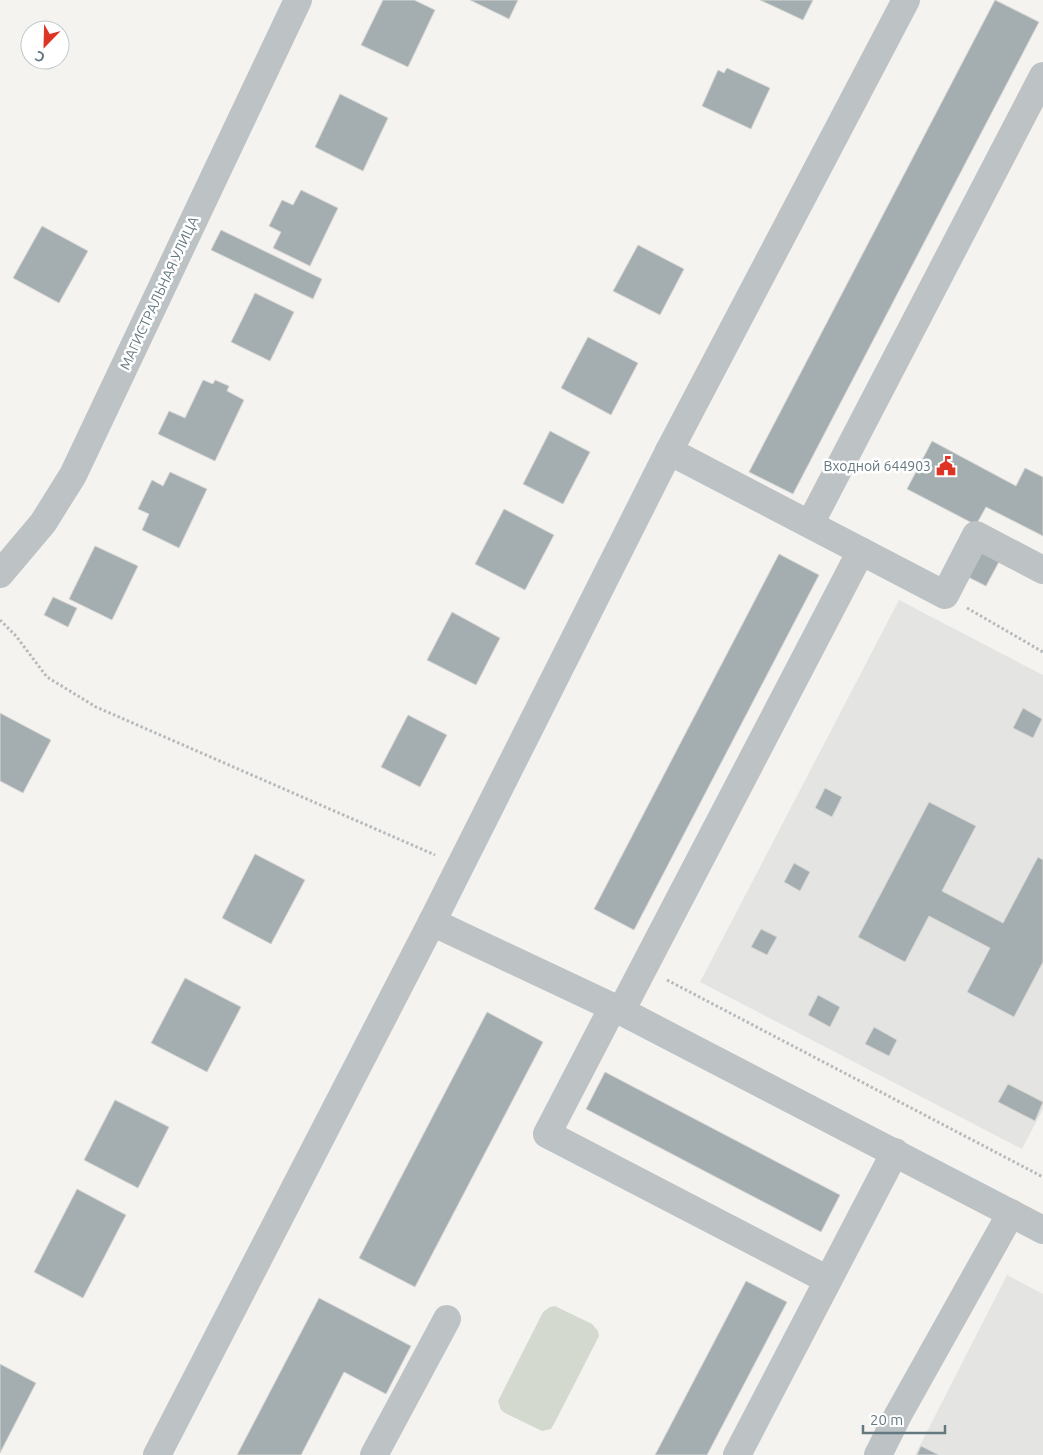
<svg xmlns="http://www.w3.org/2000/svg" width="1043" height="1455" font-family="Ubuntu,sans-serif">
	<style>
		.built { fill: #e4e5e3 }
		.green { fill: #d4d9cf }
		.building { fill: #a4aeb1; stroke: #d5d5d3 }
		.lines { fill: none; stroke-linecap: round; stroke-linejoin: round }
		.path { stroke: #b7babc; stroke-width: 3; stroke-dasharray: 2.5 2.5; stroke-linecap: butt }
		.minor { stroke: #bdc2c4; stroke-width: 28 }
		.labels { text-anchor: middle; stroke-width: 5; stroke-linejoin: round; paint-order: stroke }
		.street-label { font-size: 14px; fill: #647880; stroke: #fff }
		.poi-label { font-size: 14px; fill: #647880; stroke: #fff; text-anchor: end }
	</style>
	<rect width="100%" height="100%" fill="#f4f3f0"/>
	<g class="built">
		<path d="M899 600 1043 675V1109L1022 1149 700 982Z"/>
		<path d="M1007 1275 1043 1294V1455H915Z"/>
	</g>
	<path class="green" d="M555 1306 592 1324 598 1331 599 1336 554 1424 551 1429 542 1431 505 1413 501 1410 498 1401 543 1312 550 1307Z"/>
	<g class="building">
		<path d="M383 0H414L435 10 408 67 361 45Z"/>
		<path d="M470 0H518L509 19Z"/>
		<path d="M760 0H813L803 20Z"/>
		<path d="M995 0 1039 22 793 494 749 472Z"/>
		<path d="M727 68 770 88 751 129 702 106 718 70 724 73Z"/>
		<path d="M340 94 388 118 363 171 315 147Z"/>
		<path d="M301 190 338 208 310 266 273 248 281 232 269 226 282 200 293 205Z"/>
		<path d="M42 226 88 251 59 303 13 278Z"/>
		<path d="M221 230 322 279 313 299 211 250Z"/>
		<path d="M638 245 684 269 660 315 613 291Z"/>
		<path d="M255 293 294 312 270 361 231 342Z"/>
		<path d="M588 337 638 363 611 415 561 388Z"/>
		<path d="M203 380 213 384 215 380 229 386 227 391 244 400 215 461 158 434 169 411 185 418Z"/>
		<path d="M550 431 590 452 563 504 523 484Z"/>
		<path d="M932 441 1016 486 1025 468 1043 477V536L986 507 976 525 907 489Z"/>
		<path d="M170 472 207 489 179 548 142 530 149 514 138 509 152 480 163 486Z"/>
		<path d="M504 509 554 535 525 590 475 564Z"/>
		<path d="M95 546 138 566 112 620 69 599Z"/>
		<path d="M979 546 1001 558 986 586 964 575Z"/>
		<path d="M779 554 819 575 634 930 594 909Z"/>
		<path d="M53 597 77 608 68 627 44 615Z"/>
		<path d="M452 612 500 638 476 685 427 660Z"/>
		<path d="M1023 708 1042 719 1033 738 1013 728Z"/>
		<path d="M0 713 51 740 23 793 0 781Z"/>
		<path d="M408 715 447 735 420 787 381 767Z"/>
		<path d="M825 788 842 797 832 817 815 808Z"/>
		<path d="M929 802 976 826 942 891 1003 923 1038 857 1043 860V962L1014 1017 967 992 990 948 929 916 905 962 858 937Z"/>
		<path d="M255 854 305 880 271 944 222 918Z"/>
		<path d="M794 863 810 872 800 891 784 882Z"/>
		<path d="M761 929 777 937 767 955 751 947Z"/>
		<path d="M185 978 241 1007 207 1072 151 1043Z"/>
		<path d="M818 995 840 1007 830 1027 808 1015Z"/>
		<path d="M487 1012 543 1042 415 1287 359 1258Z"/>
		<path d="M874 1027 897 1040 889 1056 865 1044Z"/>
		<path d="M605 1072 840 1195 821 1232 586 1109Z"/>
		<path d="M1008 1084 1043 1102 1035 1121 998 1102Z"/>
		<path d="M115 1100 169 1127 138 1188 84 1160Z"/>
		<path d="M77 1189 126 1215 83 1298 34 1272Z"/>
		<path d="M746 1281 787 1302 707 1455H655Z"/>
		<path d="M319 1298 411 1346 386 1394 344 1372 301 1455H237Z"/>
		<path d="M0 1364 36 1383 0 1453Z"/>
		<path d="M921 1446 939 1455H917Z"/>
	</g>
	<g class="lines">
		<g class="path">
			<path d="M967 608 1043 652"/>
			<path d="M0 620 16 636 47 677 96 707 435 855"/>
			<path d="M667 980 1043 1177"/>
		</g>
		<g class="minor">
			<path d="M669 451 945 595 976 535 1043 570"/>
			<path d="M810 524 1043 76"/>
			<path d="M0 574 43 523 73 475 298 0"/>
			<path d="M432 922 621 1011 1043 1230"/>
			<path d="M613 1007 547 1134 828 1280"/>
			<path d="M621 1011 861 551"/>
			<path d="M157 1455 432 922 669 451 906 0"/>
			<path d="M374 1455 447 1319"/>
			<path d="M737 1455 895 1152"/>
			<path d="M878 1455 898 1415 1011 1213"/>
		</g>
	</g>
	<defs>
		<symbol id="civic-bare" viewBox="-9 -9 18 18"><path d="M-.6-6.5H3V-4.5H.6V-3L4-1V1h2V6H-6V1h2V-1L-.6-3ZM-1.2 2.5V6h2.4V2.5Z" fill="#de3426" stroke="#fff" stroke-width="2.5" paint-order="stroke"/></symbol>
	</defs>
	<g fill-rule="evenodd">
		<use href="#civic-bare" x="932" y="452" width="28" height="28"/>
	</g>
	<g class="labels">
		<g class="street-label">
			<text transform="translate(159 293) rotate(-65)" y="5">МАГИСТРАЛЬНАЯ УЛИЦА</text>
		</g>
		<g class="poi-label">
			<text x="931" y="471">Входной 644903</text>
		</g>
	</g>
	<g transform="translate(45 45) rotate(203)"><circle r="24" fill="#ffffff" stroke="#c1c9cc"/>
	<path d="M0-4L9 19L0 12L-9 19Z" fill="#de3426"/>
	<text y="-8" font-size="14" font-weight="bold" text-anchor="middle" fill="#647880">С</text>
	</g>
	<path d="M863 1425v8h82v-8" fill="none" stroke="#647880" stroke-width="2.5"/>
	<text x="870" y="1425" font-size="15" fill="#647880" stroke="#ffffff" stroke-width="4" paint-order="stroke">20 m</text>
</svg>
